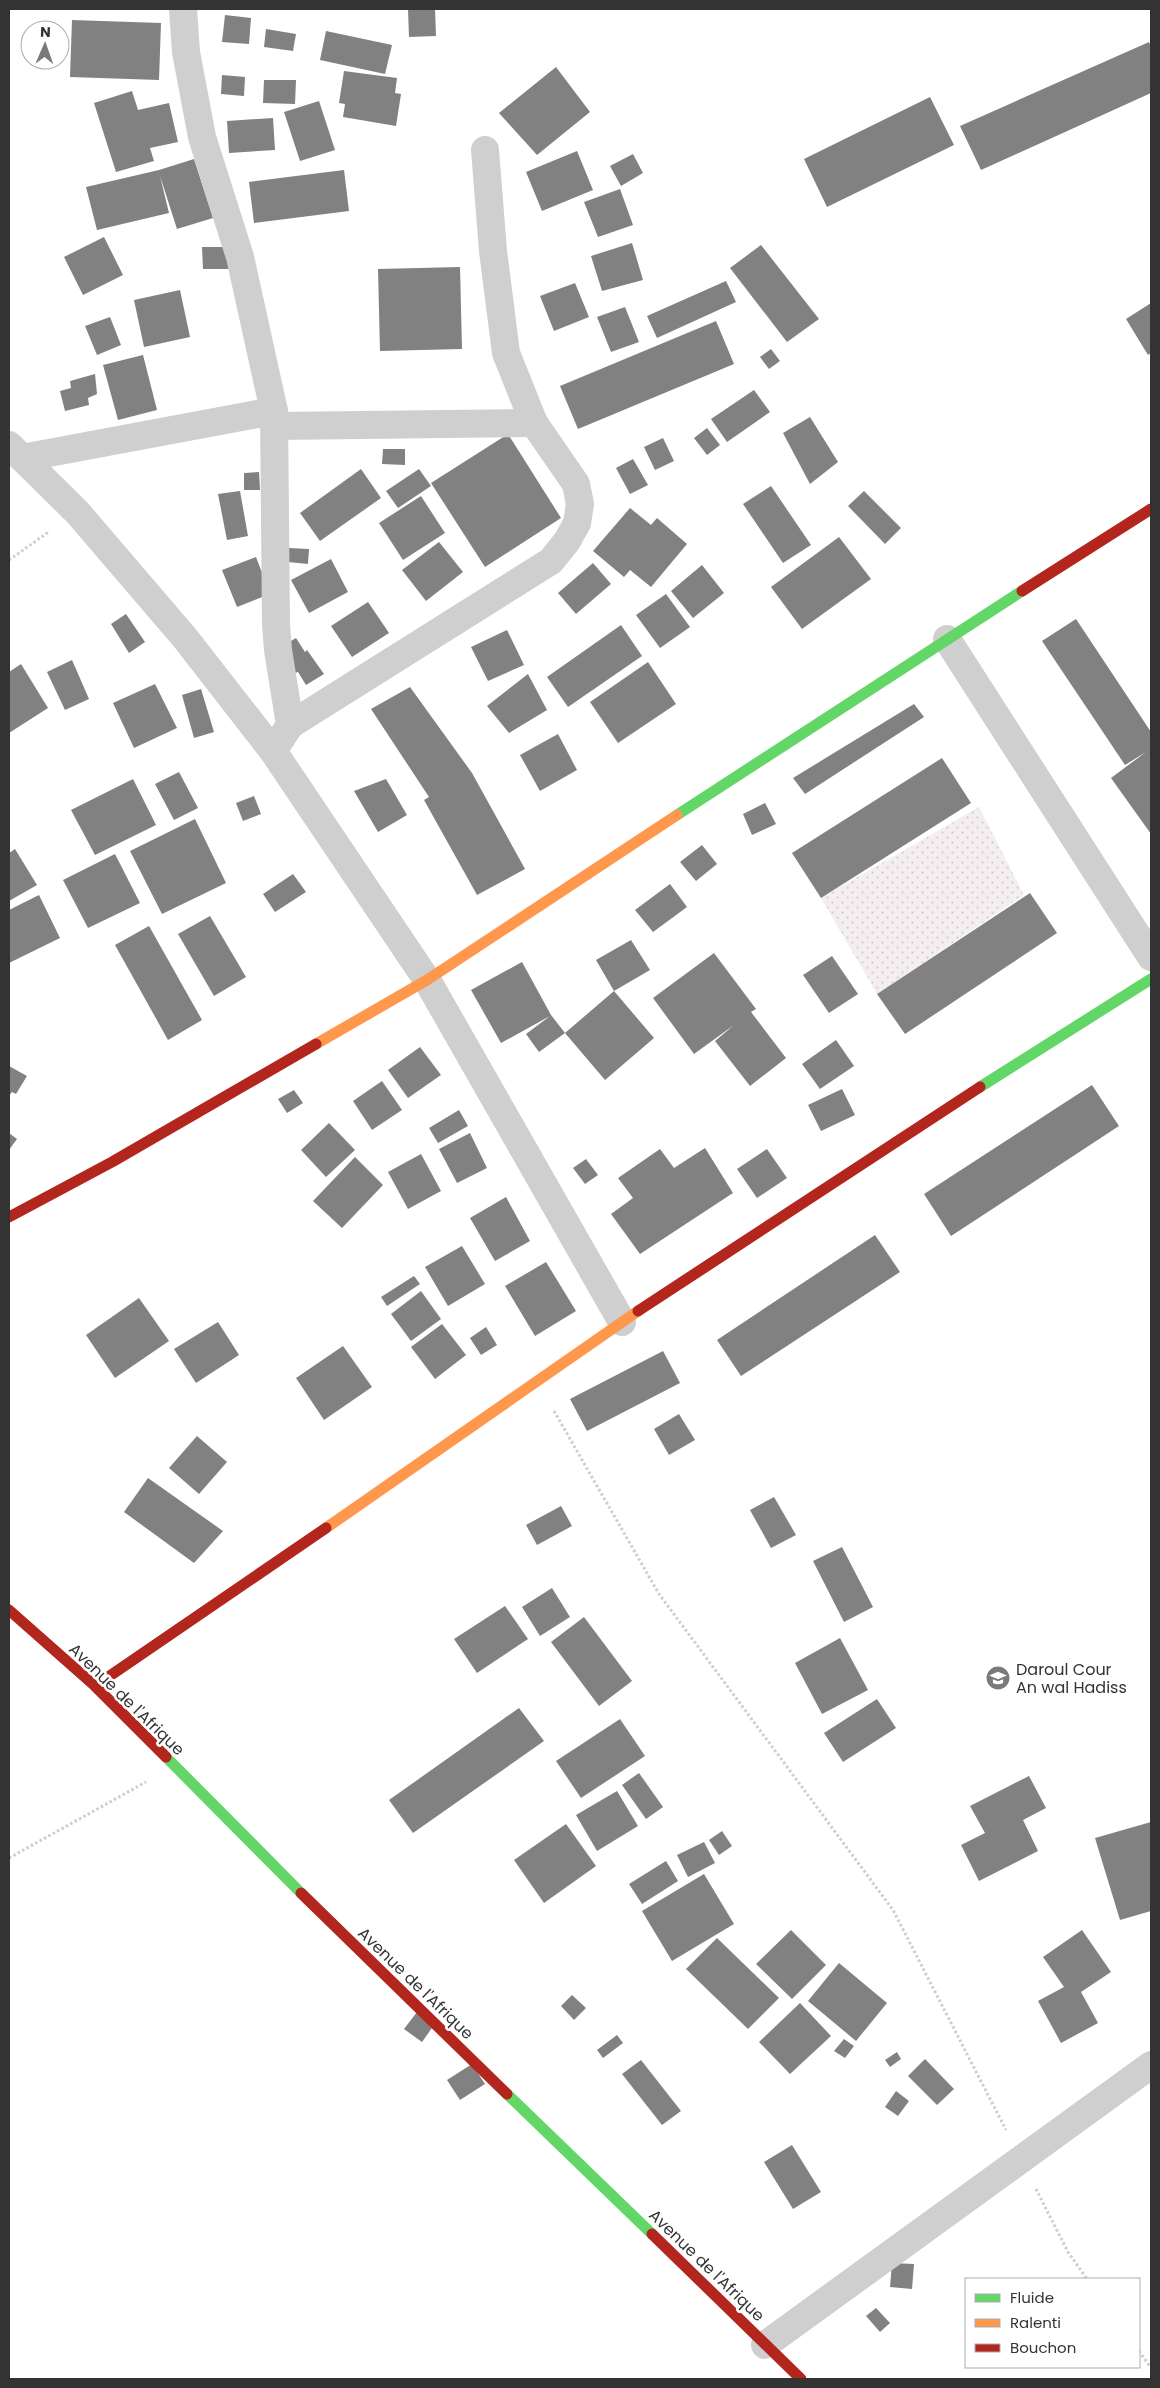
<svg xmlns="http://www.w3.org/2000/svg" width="1160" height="2388" font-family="Poppins,sans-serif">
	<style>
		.garden { fill: url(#garden-dots) }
		.building { fill: #818181 }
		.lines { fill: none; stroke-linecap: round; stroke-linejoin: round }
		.path { stroke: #cecece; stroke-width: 3; stroke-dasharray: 2.5 2.5; stroke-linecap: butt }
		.street { stroke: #cfcfcf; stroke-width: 28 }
		.fast { stroke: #63d668; stroke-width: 11 }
		.slow { stroke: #ff974d; stroke-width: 11 }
		.jam { stroke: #b3261e; stroke-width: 11 }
		.labels { text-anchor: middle; stroke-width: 5; stroke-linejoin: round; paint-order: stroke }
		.poi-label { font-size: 16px; fill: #333; stroke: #fff; text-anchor: start }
		.street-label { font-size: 16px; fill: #333; stroke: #fff }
	</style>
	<defs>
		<pattern id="garden-dots" width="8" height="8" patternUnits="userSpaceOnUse" patternTransform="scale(1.25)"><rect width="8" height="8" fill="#f4eef0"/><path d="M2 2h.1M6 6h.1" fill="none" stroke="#d2cdce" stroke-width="1.8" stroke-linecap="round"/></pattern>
	</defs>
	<rect width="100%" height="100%" fill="#fff"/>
	<path class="garden" d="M979 807 1024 895 877 994 821 898Z"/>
	<g class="building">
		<path d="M408 9H435L436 36 409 37Z"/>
		<path d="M225 15 251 18 249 44 222 42Z"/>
		<path d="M72 20 161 23 159 80 70 77Z"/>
		<path d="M266 29 296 34 293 51 264 47Z"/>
		<path d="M326 31 392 45 385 74 320 60Z"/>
		<path d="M1149 42 1151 47V93L981 170 960 126Z"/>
		<path d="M556 67 590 112 537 155 499 113Z"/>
		<path d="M344 71 397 78 395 93 401 94 396 126 343 117 345 104 339 103Z"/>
		<path d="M222 75 245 77 244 96 221 94Z"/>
		<path d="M264 80H296L295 104 263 103Z"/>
		<path d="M132 91 138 110 169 103 178 142 150 148 154 161 116 172 94 103Z"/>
		<path d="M930 97 954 145 827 207 804 159Z"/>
		<path d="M319 101 335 150 300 161 284 112Z"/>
		<path d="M273 118 275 150 229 153 227 121Z"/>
		<path d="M577 151 593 190 542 211 526 172Z"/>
		<path d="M633 154 643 173 621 186 610 166Z"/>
		<path d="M194 159 213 218 177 229 160 176 169 213 97 230 86 187 159 170Z"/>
		<path d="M344 170 349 211 254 223 249 182Z"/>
		<path d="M620 189 633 225 598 237 584 202Z"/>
		<path d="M104 237 123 275 83 295 64 257Z"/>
		<path d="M632 243 643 280 602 291 591 256Z"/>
		<path d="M761 245 819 319 787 342 730 268Z"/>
		<path d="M202 247H232L233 269H203Z"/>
		<path d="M460 267 462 349 380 351 378 269Z"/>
		<path d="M726 281 736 302 657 338 647 316Z"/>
		<path d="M575 283 589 317 554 331 540 296Z"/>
		<path d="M180 290 190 337 144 347 134 300Z"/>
		<path d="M1151 303V353L1148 355 1126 319Z"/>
		<path d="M625 307 639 342 611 352 597 317Z"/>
		<path d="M110 317 121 345 97 355 85 326Z"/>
		<path d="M716 321 734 364 578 429 560 386Z"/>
		<path d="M771 349 780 361 769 369 760 357Z"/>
		<path d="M143 355 157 410 118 420 103 365Z"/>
		<path d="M95 374 97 394 88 398 89 405 65 411 60 391 71 388 70 381Z"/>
		<path d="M754 390 770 412 727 442 711 419Z"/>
		<path d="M810 417 838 462 810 484 783 433Z"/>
		<path d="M707 428 720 445 707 455 694 438Z"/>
		<path d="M508 434 561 518 485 567 431 483Z"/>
		<path d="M663 438 674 461 655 470 644 447Z"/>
		<path d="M383 449H405V465L382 464Z"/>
		<path d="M633 459 648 485 630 494 616 468Z"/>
		<path d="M361 469 381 498 320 541 300 513Z"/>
		<path d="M419 469 431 486 398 508 386 491Z"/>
		<path d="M259 472 260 490H244V473Z"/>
		<path d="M771 486 811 545 783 563 743 504Z"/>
		<path d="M240 491 248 536 227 540 218 494Z"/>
		<path d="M864 491 901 528 885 544 848 506Z"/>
		<path d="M421 496 445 533 403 560 379 523Z"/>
		<path d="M630 508 651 525 657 518 687 544 651 587 630 570 624 577 593 551Z"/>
		<path d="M839 537 871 579 802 629 771 587Z"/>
		<path d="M439 542 463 572 426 601 402 570Z"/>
		<path d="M289 548 309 549 308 564 288 562Z"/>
		<path d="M256 557 270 594 237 607 222 570Z"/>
		<path d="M331 559 348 592 309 613 291 580Z"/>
		<path d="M593 563 611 584 576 614 558 593Z"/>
		<path d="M702 565 724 593 693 618 671 591Z"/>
		<path d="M666 594 690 627 660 648 636 615Z"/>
		<path d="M368 602 389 633 352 657 331 626Z"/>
		<path d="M126 614 145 642 129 653 111 624Z"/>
		<path d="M1076 619 1151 732V834L1111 778 1146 752 1125 765 1042 641Z"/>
		<path d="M621 625 642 656 568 707 547 677Z"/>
		<path d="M507 630 524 665 488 681 471 647Z"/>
		<path d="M296 638 305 652 307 650 324 674 306 685 298 672 295 673 279 648Z"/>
		<path d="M72 660 89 699 65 710 47 672Z"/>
		<path d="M648 662 676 704 618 743 590 702Z"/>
		<path d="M21 664 48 708 9 733V672Z"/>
		<path d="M528 674 547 710 509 733 487 706Z"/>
		<path d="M155 684 177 728 134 748 113 703Z"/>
		<path d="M410 687 472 773 525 869 477 895 424 800 429 797 371 709Z"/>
		<path d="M201 689 214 732 194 738 182 695Z"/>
		<path d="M914 704 924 717 805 794 793 778Z"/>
		<path d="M558 734 577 770 540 791 520 755Z"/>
		<path d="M942 758 971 803 821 898 792 853Z"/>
		<path d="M179 772 198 808 174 820 155 784Z"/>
		<path d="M133 779 156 825 95 855 71 810Z"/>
		<path d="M386 779 407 815 378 832 354 791Z"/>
		<path d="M254 796 261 814 243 821 236 803Z"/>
		<path d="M765 803 776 824 752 835 743 814Z"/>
		<path d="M195 819 226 883 162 914 130 851Z"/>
		<path d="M702 845 717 864 696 881 680 862Z"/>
		<path d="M15 849 37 885 9 901V853Z"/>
		<path d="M115 854 140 903 88 928 63 880Z"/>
		<path d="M293 874 306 892 275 912 263 894Z"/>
		<path d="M670 884 687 907 653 932 635 910Z"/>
		<path d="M1030 893 1057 933 905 1034 877 994Z"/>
		<path d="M39 895 60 938 9 963V910Z"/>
		<path d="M210 916 246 977 214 996 178 934Z"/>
		<path d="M149 926 202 1020 168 1040 115 945Z"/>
		<path d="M631 940 650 970 614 991 654 1038 605 1080 565 1033 614 991 596 960Z"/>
		<path d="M714 953 756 1009 751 1012 786 1058 750 1086 715 1041 734 1025 694 1054 653 998Z"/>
		<path d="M832 956 858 994 829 1013 803 975Z"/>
		<path d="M522 962 551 1015 565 1033 539 1052 526 1034 550 1016 501 1043 471 990Z"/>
		<path d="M836 1040 854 1066 820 1089 802 1064Z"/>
		<path d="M420 1047 441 1075 408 1098 388 1070Z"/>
		<path d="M9 1066 27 1076 16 1094 12 1092 9 1096Z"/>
		<path d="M382 1081 402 1110 372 1130 353 1101Z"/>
		<path d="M1092 1085 1119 1126 951 1236 924 1194Z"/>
		<path d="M842 1089 855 1115 821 1131 808 1105Z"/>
		<path d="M294 1090 303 1103 287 1113 278 1099Z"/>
		<path d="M459 1110 468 1126 438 1143 429 1128Z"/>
		<path d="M329 1123 355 1150 326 1177 301 1150Z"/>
		<path d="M9 1133 17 1139 9 1150Z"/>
		<path d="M470 1133 487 1168 457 1183 439 1149Z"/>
		<path d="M705 1148 733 1193 640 1254 611 1214 633 1198 618 1178 660 1149 674 1168Z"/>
		<path d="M767 1149 787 1178 757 1198 737 1169Z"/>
		<path d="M421 1154 441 1191 408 1209 388 1172Z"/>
		<path d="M355 1157 383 1185 342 1228 313 1201Z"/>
		<path d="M586 1159 598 1175 585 1184 573 1168Z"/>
		<path d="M506 1197 530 1241 495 1261 470 1218Z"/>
		<path d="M875 1235 900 1272 741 1376 717 1340Z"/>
		<path d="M462 1246 485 1284 448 1306 425 1267Z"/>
		<path d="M546 1262 576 1311 535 1336 505 1286Z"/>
		<path d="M414 1276 420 1284 387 1306 381 1297Z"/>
		<path d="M421 1291 441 1319 411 1341 391 1314Z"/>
		<path d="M139 1298 169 1341 115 1378 86 1335Z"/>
		<path d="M218 1322 239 1355 196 1383 174 1349Z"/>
		<path d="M442 1324 466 1355 435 1379 411 1347Z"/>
		<path d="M486 1327 497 1345 481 1355 470 1338Z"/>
		<path d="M343 1346 372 1387 324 1420 296 1378Z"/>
		<path d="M663 1351 680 1383 587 1431 570 1399Z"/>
		<path d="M679 1414 695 1440 669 1455 654 1429Z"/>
		<path d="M197 1436 227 1462 199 1494 169 1468Z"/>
		<path d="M148 1478 223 1531 194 1563 124 1512Z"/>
		<path d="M774 1497 796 1535 771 1548 750 1510Z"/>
		<path d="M561 1506 572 1526 537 1545 526 1525Z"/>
		<path d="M842 1547 873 1607 844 1622 813 1561Z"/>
		<path d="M552 1588 570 1617 540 1636 522 1607Z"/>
		<path d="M505 1606 528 1639 477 1673 454 1639Z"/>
		<path d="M584 1617 632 1681 599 1706 551 1642Z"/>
		<path d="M840 1638 868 1690 822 1714 795 1663Z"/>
		<path d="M877 1699 896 1728 843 1762 824 1733Z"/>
		<path d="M519 1708 544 1741 413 1833 389 1800Z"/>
		<path d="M620 1719 645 1756 581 1798 556 1761Z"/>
		<path d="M639 1773 663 1807 646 1819 622 1785Z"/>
		<path d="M1029 1776 1046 1808 1023 1820 1038 1851 979 1881 961 1845 985 1833 970 1806Z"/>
		<path d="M617 1791 638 1826 597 1851 576 1815Z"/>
		<path d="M1151 1822V1911L1120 1920 1095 1838Z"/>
		<path d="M566 1824 596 1866 544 1903 514 1860Z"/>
		<path d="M722 1831 732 1846 719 1855 709 1840Z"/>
		<path d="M704 1842 715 1863 688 1877 677 1855Z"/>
		<path d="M666 1861 678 1881 642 1904 629 1884Z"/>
		<path d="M704 1874 734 1924 672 1961 642 1911Z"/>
		<path d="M791 1930 826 1965 792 1999 756 1964Z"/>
		<path d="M1082 1930 1111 1972 1081 1992 1098 2023 1061 2043 1038 2001 1064 1987 1043 1957Z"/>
		<path d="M717 1938 779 1998 748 2029 686 1969Z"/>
		<path d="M839 1963 887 2003 856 2041 808 2001Z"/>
		<path d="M572 1995 586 2008 574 2020 561 2006Z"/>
		<path d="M800 2003 831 2036 790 2074 759 2042Z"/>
		<path d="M417 2012 434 2025 422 2042 404 2029Z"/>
		<path d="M617 2035 623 2043 603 2058 597 2050Z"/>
		<path d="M844 2039 854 2046 845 2058 834 2051Z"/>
		<path d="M897 2052 901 2059 890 2067 885 2060Z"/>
		<path d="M925 2059 954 2089 937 2105 908 2076Z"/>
		<path d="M641 2060 681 2111 662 2125 622 2074Z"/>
		<path d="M472 2064 485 2084 460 2100 447 2080Z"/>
		<path d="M896 2091 909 2101 898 2116 885 2107Z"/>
		<path d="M792 2145 821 2192 793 2209 764 2162Z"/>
		<path d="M892 2263 914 2264 912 2289 890 2287Z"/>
		<path d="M876 2308 890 2323 880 2332 866 2316Z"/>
	</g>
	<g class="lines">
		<g class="path">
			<path d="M9 560 50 531"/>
			<path d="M554 1411 659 1594 893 1910 1006 2130"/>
			<path d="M9 1858 146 1782"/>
			<path d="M1036 2189 1068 2252 1087 2279"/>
			<path d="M1139 2351 1151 2368"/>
		</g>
		<g class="street">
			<path d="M183 9 186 52 202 137 240 257 274 411 276 625 278 650 290 725 273 751"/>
			<path d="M276 426 534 423"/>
			<path d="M9 445 77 512 185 638 273 751 427 980 622 1322"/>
			<path d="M22 458 274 411"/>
			<path d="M947 639 1151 957"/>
			<path d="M290 725 551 561 567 541 577 523 580 504 576 484 534 423 506 353 493 251 485 150"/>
			<path d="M765 2345 1151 2065"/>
		</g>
		<g class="fast">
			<path d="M677 815 1022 591"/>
			<path d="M980 1087 1151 979"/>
			<path d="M166 1757 301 1893"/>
			<path d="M507 2094 652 2234"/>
		</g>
		<g class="slow">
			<path d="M316 1044 427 980 677 815"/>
			<path d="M326 1528 638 1311"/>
		</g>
		<g class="jam">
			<path d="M1022 591 1151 509"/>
			<path d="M9 1217 112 1162 316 1044"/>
			<path d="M638 1311 980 1087"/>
			<path d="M9 1610 95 1686 166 1757"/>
			<path d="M95 1686 326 1528"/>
			<path d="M301 1893 507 2094"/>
			<path d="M652 2234 801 2379"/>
		</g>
	</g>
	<defs>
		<symbol id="school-disc" viewBox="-11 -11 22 22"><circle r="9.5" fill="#7a7a7a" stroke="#fff"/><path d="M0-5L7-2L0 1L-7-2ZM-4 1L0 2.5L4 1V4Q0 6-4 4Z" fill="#fff"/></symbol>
	</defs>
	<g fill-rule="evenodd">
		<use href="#school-disc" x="984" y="1664" width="28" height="28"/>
	</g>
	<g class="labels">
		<g class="poi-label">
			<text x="1016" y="1675">Daroul Cour<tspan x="1016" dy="18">An wal Hadiss</tspan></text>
		</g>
		<g class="street-label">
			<text transform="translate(127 1699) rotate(44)" y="6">Avenue de l'Afrique</text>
			<text transform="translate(416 1983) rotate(44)" y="6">Avenue de l'Afrique</text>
			<text transform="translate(707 2265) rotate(44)" y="6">Avenue de l'Afrique</text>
		</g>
	</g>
	<rect width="1160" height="2388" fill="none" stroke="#333333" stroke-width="20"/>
	<rect x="965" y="2278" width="175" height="90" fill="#ffffff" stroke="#adadad"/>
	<rect x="975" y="2294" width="25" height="8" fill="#63d668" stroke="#adadad"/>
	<text x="1010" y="2303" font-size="15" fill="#333333">Fluide</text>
	<rect x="975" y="2319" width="25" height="8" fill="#ff974d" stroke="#adadad"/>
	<text x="1010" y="2328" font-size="15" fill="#333333">Ralenti</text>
	<rect x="975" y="2344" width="25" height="8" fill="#b3261e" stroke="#adadad"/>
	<text x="1010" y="2353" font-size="15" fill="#333333">Bouchon</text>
	<g transform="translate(45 45) rotate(2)"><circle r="24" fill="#ffffff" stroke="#adadad"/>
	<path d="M0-4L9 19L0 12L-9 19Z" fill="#7a7a7a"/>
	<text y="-8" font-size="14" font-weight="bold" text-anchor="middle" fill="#333333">N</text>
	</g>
</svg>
